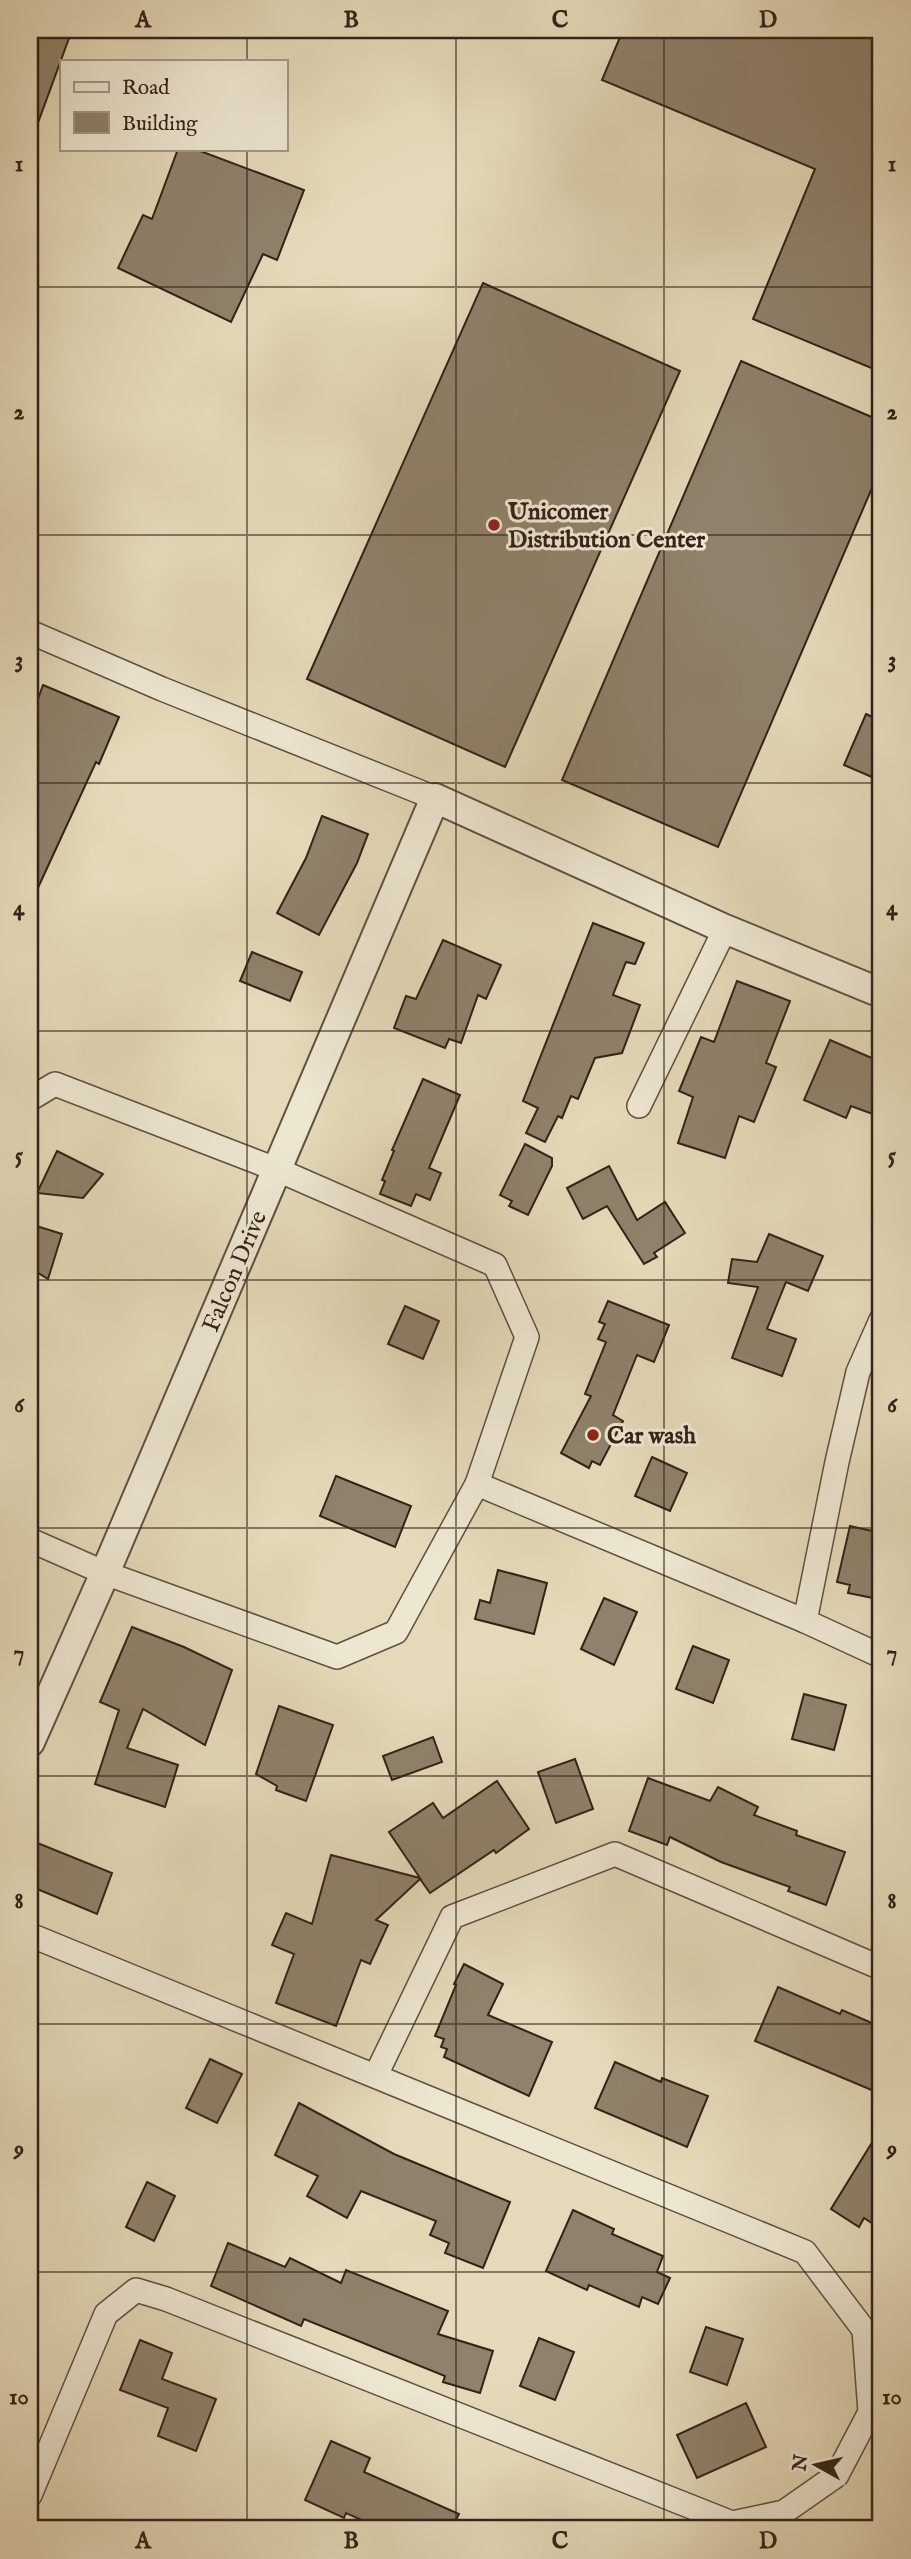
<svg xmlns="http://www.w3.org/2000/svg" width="911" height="2559" font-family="'IM FELL English',serif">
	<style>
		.building { fill: #8f816b; stroke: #332218; stroke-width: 2 }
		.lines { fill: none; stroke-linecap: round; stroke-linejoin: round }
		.minor-casing { stroke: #5f5040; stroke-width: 26 }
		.tertiary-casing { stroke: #5f5040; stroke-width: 32 }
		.minor { stroke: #ede6d1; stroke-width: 23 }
		.tertiary { stroke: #ede6d1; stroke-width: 28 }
		.grid { fill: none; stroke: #332218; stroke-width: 2; stroke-opacity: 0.55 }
		.poi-dot { fill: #8f2418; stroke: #ede6d1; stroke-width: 2.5 }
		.labels { text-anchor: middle; stroke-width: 6; stroke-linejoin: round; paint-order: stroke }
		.poi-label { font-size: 24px; font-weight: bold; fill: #332218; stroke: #ede6d1; text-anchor: start }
		.street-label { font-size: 24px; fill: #332218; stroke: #ede6d1 }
		.neatline { fill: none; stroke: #332218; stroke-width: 2.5 }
		.grid-label { font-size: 23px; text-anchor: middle; font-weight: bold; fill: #332218 }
	</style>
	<rect width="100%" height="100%" fill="#e4d9b8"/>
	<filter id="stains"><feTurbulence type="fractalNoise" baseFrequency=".00286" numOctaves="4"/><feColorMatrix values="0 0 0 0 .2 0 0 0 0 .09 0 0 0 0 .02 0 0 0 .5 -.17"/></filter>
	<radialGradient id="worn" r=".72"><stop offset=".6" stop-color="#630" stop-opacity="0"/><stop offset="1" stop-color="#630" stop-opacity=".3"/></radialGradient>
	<g class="building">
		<path d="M30 30H72L32 139 30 138Z"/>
		<path d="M623 30H881V372L753 319 815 169 602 80Z"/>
		<path d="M178 149H195L304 190 277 260 263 254 231 322 118 268 143 215 152 219Z"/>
		<path d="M483 283 680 371 505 767 307 679Z"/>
		<path d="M741 361 881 421V467L718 847 562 780Z"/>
		<path d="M43 685 119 717 99 764 96 762 30 905V721Z"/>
		<path d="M866 714 881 721V781L844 765Z"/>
		<path d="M322 816 368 834 357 863 319 935 277 913 306 858Z"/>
		<path d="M593 923 644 943 635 964 626 962 613 995 640 1005 622 1053 595 1058 578 1099 571 1096 562 1118 558 1116 545 1142 526 1133 538 1108 523 1101Z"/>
		<path d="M443 940 501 965 486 999 478 995 461 1043 449 1039 445 1048 394 1028 406 996 416 999Z"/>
		<path d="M252 952 302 972 290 1001 240 981Z"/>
		<path d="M737 981 790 1001 766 1063 776 1067 754 1122 739 1116 725 1158 678 1143 693 1097 679 1091 701 1037 714 1042Z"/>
		<path d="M830 1040 881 1062V1117L851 1106 846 1118 804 1100Z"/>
		<path d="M423 1079 460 1095 429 1168 441 1173 430 1200 416 1194 411 1206 380 1194 385 1181 382 1180 394 1151 392 1150Z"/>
		<path d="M525 1144 552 1158V1166L528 1215 509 1206 512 1201 500 1195Z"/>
		<path d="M57 1151 103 1174 83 1198 37 1193Z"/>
		<path d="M609 1166 637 1220 665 1202 685 1233 654 1253 657 1257 644 1264 607 1206 583 1219 567 1188Z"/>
		<path d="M30 1224 62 1234 48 1279 30 1268Z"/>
		<path d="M769 1234 823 1256 808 1291 786 1282 767 1329 796 1339 782 1376 732 1358 758 1287 728 1283 732 1259 757 1262Z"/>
		<path d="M608 1301 669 1325 654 1362 637 1355 613 1415 623 1421 600 1465 592 1461 589 1468 561 1453 591 1396 585 1394 606 1342 598 1339 605 1324 599 1322Z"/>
		<path d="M405 1306 439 1321 423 1359 388 1344Z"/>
		<path d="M652 1457 687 1473 670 1511 635 1496Z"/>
		<path d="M336 1476 411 1506 395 1547 320 1516Z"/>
		<path d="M850 1526 881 1533V1558L873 1598 848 1593 850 1585 837 1582Z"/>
		<path d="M498 1570 547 1583 534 1634 475 1619 480 1600 490 1603Z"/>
		<path d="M604 1598 637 1612 614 1665 581 1649Z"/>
		<path d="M132 1627 184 1647 232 1670 205 1745 143 1709 127 1748 178 1765 165 1807 95 1784 119 1710 100 1702Z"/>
		<path d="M693 1646 729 1660 713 1703 676 1689Z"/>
		<path d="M804 1694 846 1705 834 1750 792 1739Z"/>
		<path d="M279 1706 333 1725 306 1801 276 1790 277 1786 256 1774Z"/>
		<path d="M433 1737 442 1762 392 1780 383 1756Z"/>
		<path d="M575 1759 593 1809 556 1823 538 1772Z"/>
		<path d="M648 1778 710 1801 718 1787 758 1807 754 1815 797 1831 796 1835 845 1852 826 1905 788 1891 790 1887 721 1862 670 1837 667 1845 629 1831Z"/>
		<path d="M497 1781 529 1829 496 1853 494 1850 430 1893 420 1879 376 1920 388 1925 370 1964 361 1960 336 2026 276 2003 294 1954 272 1945 286 1913 312 1924 331 1855 420 1878 389 1832 433 1803 443 1818Z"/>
		<path d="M30 1840 112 1873 97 1914 30 1886Z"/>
		<path d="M464 1964 503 1984 488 2015 552 2042 529 2096 444 2057 447 2049 441 2047 444 2039 435 2036 456 1985 454 1984Z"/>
		<path d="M778 1987 840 2014 842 2010 881 2027V2094L755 2041Z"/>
		<path d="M210 2059 242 2074 217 2123 186 2108Z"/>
		<path d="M615 2062 661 2082 662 2078 708 2096 687 2147 595 2108Z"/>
		<path d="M299 2103 394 2154 510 2202 483 2268 445 2253 449 2243 430 2235 436 2221 361 2191 347 2218 307 2196 318 2176 275 2155Z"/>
		<path d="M881 2128V2229L864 2218 859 2227 831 2209Z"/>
		<path d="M147 2182 175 2196 154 2241 126 2227Z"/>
		<path d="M573 2210 614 2229 612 2234 663 2256 657 2272 670 2278 658 2304 642 2297 639 2307 589 2285 587 2290 546 2271Z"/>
		<path d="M228 2243 285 2267 290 2258 341 2283 346 2270 448 2311 438 2334 493 2351 480 2393 443 2382 445 2376 304 2319 301 2326 211 2286Z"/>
		<path d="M706 2327 743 2339 727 2385 690 2372Z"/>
		<path d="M539 2338 574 2352 555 2400 520 2386Z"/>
		<path d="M140 2340 172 2353 162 2379 216 2399 196 2451 158 2436 168 2408 120 2390Z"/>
		<path d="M746 2403 766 2447 697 2478 677 2435Z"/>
		<path d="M331 2441 370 2458 364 2472 459 2514 451 2529H382L346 2513 344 2518 305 2500Z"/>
	</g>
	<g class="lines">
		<defs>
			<g id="minor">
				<path d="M30 632 162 689 435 798"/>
				<path d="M30 1099 55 1084 278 1170 495 1265 527 1337 477 1484 396 1632 337 1657 105 1573 30 1540"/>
				<path d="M639 1106 725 929"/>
				<path d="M477 1484 805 1621 881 1656"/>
				<path d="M805 1621 837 1462 858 1372 881 1320"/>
				<path d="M30 1935 805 2252 864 2330 870 2412 837 2475 784 2512 732 2523 166 2299 136 2290 106 2314 30 2495"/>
				<path d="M376 2075 452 1917 615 1854 881 1968"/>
			</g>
			<path id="tertiary" d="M30 1742 105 1573 435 798 725 929 881 993"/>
		</defs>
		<use href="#minor" class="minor-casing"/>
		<use href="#tertiary" class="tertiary-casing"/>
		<use href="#minor" class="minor"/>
		<use href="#tertiary" class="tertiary"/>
	</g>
	<path class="grid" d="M247 30V61M456 30V2529M664 30V2529M247 149V2529M30 287H881M30 535H881M30 783H881M30 1031H881M30 1280H881M30 1528H881M30 1776H881M30 2024H881M30 2272H881"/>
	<g class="poi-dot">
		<circle cx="494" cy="525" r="7"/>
		<circle cx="593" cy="1435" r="7"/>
	</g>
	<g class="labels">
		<g class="poi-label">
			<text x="508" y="519">Unicomer<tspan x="508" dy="28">Distribution Center</tspan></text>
			<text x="607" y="1443">Car wash</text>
		</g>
		<g class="street-label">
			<text transform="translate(234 1271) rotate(-67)" y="8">Falcon Drive</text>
		</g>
	</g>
	<rect width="911" height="2559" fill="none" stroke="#e4d9b8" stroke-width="77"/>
	<rect x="60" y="60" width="228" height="91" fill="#ede6d1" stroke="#a39887" stroke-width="2"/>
	<rect x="74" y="82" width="35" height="10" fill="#ede6d1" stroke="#a39887" stroke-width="2"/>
	<text x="122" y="94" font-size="21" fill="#332218">Road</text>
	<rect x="74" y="112" width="35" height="21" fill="#8f816b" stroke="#a39887" stroke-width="2"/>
	<text x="122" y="130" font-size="21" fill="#332218">Building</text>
	<g transform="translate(816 2465) rotate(278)" stroke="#ede6d1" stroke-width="5" paint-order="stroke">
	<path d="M0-5L12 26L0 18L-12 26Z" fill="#332218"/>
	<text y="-10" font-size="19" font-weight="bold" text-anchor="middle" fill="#332218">N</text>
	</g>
	<rect x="38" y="38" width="834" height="2482" class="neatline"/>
	<g class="grid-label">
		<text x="143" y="27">A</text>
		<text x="351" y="27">B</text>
		<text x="560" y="27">C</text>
		<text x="768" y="27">D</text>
		<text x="19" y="171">1</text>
		<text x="892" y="171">1</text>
		<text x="19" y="419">2</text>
		<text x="892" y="419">2</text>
		<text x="19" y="667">3</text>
		<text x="892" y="667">3</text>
		<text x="19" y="915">4</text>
		<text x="892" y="915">4</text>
		<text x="19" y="1163">5</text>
		<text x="892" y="1163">5</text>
		<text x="19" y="1412">6</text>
		<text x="892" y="1412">6</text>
		<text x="19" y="1660">7</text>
		<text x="892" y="1660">7</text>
		<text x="19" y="1908">8</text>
		<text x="892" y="1908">8</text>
		<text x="19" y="2156">9</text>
		<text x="892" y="2156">9</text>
		<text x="19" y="2404">10</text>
		<text x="892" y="2404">10</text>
		<text x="143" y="2548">A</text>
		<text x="351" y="2548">B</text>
		<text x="560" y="2548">C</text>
		<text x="768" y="2548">D</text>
	</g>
	<rect width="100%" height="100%" filter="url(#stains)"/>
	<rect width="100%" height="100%" fill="url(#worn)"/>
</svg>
